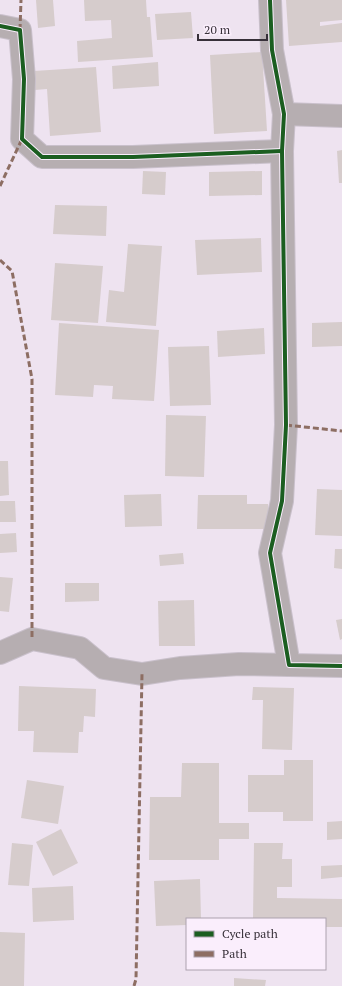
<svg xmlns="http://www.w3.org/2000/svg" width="342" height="986" font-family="'PT Serif',serif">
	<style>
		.building { fill: #d6cccc }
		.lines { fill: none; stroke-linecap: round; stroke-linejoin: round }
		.street-casing { stroke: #c9c0cb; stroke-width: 24 }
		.street { stroke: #b6aeb1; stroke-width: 22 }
		.quiet { stroke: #8d6e63; stroke-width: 3; stroke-dasharray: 6 3; stroke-linecap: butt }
		.cycleway-casing { stroke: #faeefc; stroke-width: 6 }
		.cycleway { stroke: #1b5e20; stroke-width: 4 }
	</style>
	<rect width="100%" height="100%" fill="#eee3f0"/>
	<g class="building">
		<path d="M36 0H53L55 26 38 28Z"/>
		<path d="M84 0H146L147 17H150L153 57 78 62 77 41 112 38 111 20 85 21Z"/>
		<path d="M286 0H342V20L320 22V26L342 23V42L289 46Z"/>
		<path d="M191 12 193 38 157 40 155 14Z"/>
		<path d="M262 52 267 131 214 134 210 55Z"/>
		<path d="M158 62 159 86 113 89 112 66Z"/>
		<path d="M96 67 101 132 50 136 47 89 35 90 34 71Z"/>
		<path d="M342 150V183H339L337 151Z"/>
		<path d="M143 171 166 172 165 195 142 194Z"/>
		<path d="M262 171V195L209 196V172Z"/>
		<path d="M55 205 107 206 106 236 53 234Z"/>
		<path d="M261 238 262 272 197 275 195 240Z"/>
		<path d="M128 244 162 246 156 326 106 322 109 290 124 292Z"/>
		<path d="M55 263 103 266 98 323 51 320Z"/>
		<path d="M342 322V346L312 347V323Z"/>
		<path d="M59 323 159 330 154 401 112 399 113 386 94 385 93 397 55 395Z"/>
		<path d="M264 328 265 354 218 357 217 331Z"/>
		<path d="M209 346 211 405 170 406 168 347Z"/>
		<path d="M166 415 206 416 204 477 165 476Z"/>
		<path d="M0 461H8L9 495 0 496Z"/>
		<path d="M317 489 342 490V536L315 535Z"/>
		<path d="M161 494 162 526 125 527 124 495Z"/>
		<path d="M198 495H247V504H268L269 529H197Z"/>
		<path d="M0 501H15L16 522H0Z"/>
		<path d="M16 533 17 552 0 553V534Z"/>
		<path d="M335 549H342V569L334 568Z"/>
		<path d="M183 553 184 564 160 566 159 555Z"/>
		<path d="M0 577 13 578 9 612 0 611Z"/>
		<path d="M65 583H99V601L65 602Z"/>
		<path d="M194 600 195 646H159L158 601Z"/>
		<path d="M342 619V639L340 640 336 620Z"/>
		<path d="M19 686 96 689 95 717 84 716 83 732H79L78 753 33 752 34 731H18Z"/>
		<path d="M253 687 294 688 292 750 262 749 263 700H252Z"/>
		<path d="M284 760H313V821H283V812H248V775H284Z"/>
		<path d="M182 763H219V823H249V839H219V860H149L150 797H181Z"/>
		<path d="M27 780 64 786 58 824 21 818Z"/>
		<path d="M342 821V839L327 840V822Z"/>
		<path d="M61 829 78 863 53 876 36 842Z"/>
		<path d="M12 843 33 845 29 886 8 885Z"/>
		<path d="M254 843H283L282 859H292V887H277V898L342 899V927H325V919H253Z"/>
		<path d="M342 865V877L321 879V866Z"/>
		<path d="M200 879 201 919H187V925L156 926 154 881Z"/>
		<path d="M73 886 74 920 33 922 32 888Z"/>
		<path d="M0 932 25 933 24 986H0Z"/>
		<path d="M234 978 266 980 265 986H234Z"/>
	</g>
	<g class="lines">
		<defs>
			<g id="street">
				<path d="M270 0 272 50 284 114 282 151 286 425 282 501 270 553 289 665 342 666"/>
				<path d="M0 26 20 30 24 79 22 139 42 157H133L282 151"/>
				<path d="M284 114 342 116"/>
				<path d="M0 653 32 639 80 648 104 668 142 674 180 668 239 664 289 665"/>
			</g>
		</defs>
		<use href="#street" class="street-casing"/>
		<use href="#street" class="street"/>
		<g class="quiet">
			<path d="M20 30 21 0"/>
			<path d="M0 186 22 139"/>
			<path d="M0 260 12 271 32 379V639"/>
			<path d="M286 425 342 431"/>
			<path d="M134 986 136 979 142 674"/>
		</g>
		<defs>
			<g id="cycleway">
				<path d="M270 0 272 50 284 114 282 151 286 425 282 501 270 553 289 665 342 666"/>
				<path d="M0 26 20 30 24 79 22 139 42 157H133L282 151"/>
			</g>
		</defs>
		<use href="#cycleway" class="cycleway-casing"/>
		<use href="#cycleway" class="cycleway"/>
	</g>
	<rect x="186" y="918" width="140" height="52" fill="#faeefc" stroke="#aca2ae"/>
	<rect x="194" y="931" width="20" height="6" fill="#1b5e20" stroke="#aca2ae"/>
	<text x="222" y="938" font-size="12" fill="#373039">Cycle path</text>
	<rect x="194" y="951" width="20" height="6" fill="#8d6e63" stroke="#aca2ae"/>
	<text x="222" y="958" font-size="12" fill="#373039">Path</text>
	<path d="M198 34v6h69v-6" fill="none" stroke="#373039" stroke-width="2"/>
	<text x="204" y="34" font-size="12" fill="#373039" stroke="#faeefc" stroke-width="3" paint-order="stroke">20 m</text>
</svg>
